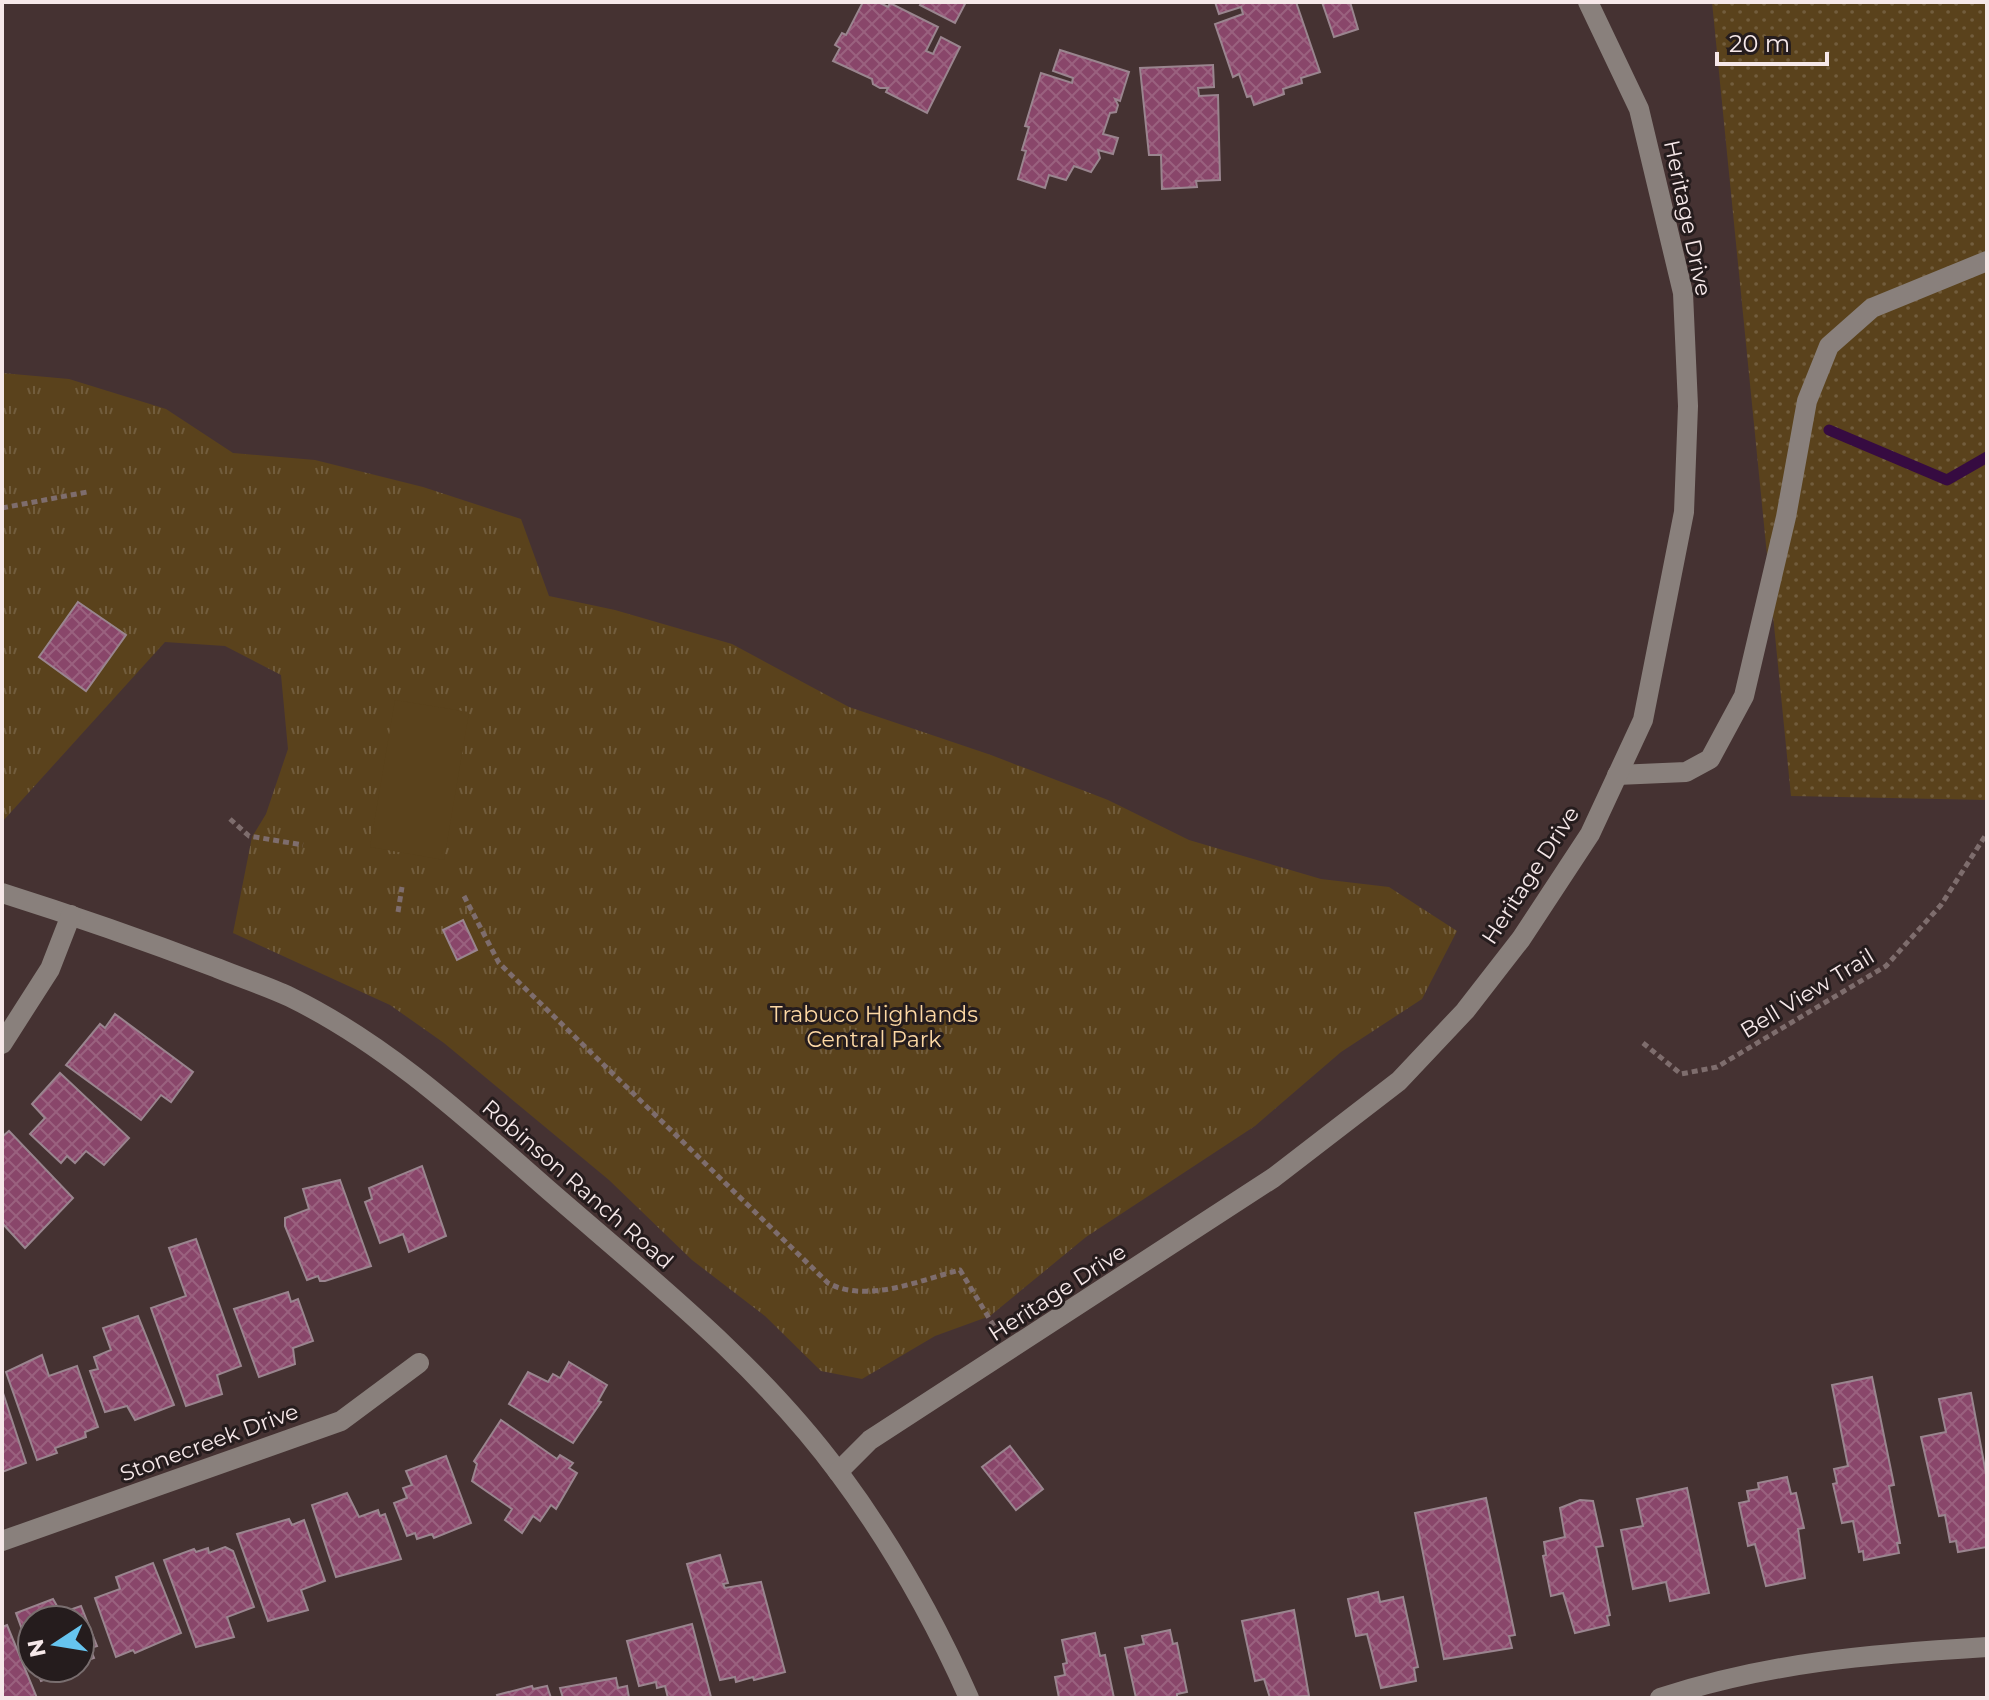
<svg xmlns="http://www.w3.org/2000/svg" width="1989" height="1700" font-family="Montserrat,sans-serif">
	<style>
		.grass { fill: url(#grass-dots) }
		.park { fill: url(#park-tufts) }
		.garden { fill: #5a421c }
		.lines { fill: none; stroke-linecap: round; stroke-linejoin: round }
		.stream { stroke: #360b41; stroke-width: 11 }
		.building { fill: url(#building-cross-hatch); stroke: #9a858f; stroke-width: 2 }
		.path { stroke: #7e6d6d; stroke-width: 5; stroke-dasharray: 6 4; stroke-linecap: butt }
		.minor { stroke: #89807c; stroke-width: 20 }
		.labels { text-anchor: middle; stroke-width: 6; stroke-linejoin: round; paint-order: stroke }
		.street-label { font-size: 22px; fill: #f6e8e9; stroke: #251c1d }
		.park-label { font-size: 22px; fill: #fdd8a4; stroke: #251c1d }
	</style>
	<defs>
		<pattern id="grass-dots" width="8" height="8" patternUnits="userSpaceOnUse" patternTransform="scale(2)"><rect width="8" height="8" fill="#5a421c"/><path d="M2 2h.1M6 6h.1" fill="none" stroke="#725d3d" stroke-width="1.8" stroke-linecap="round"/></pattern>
		<pattern id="park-tufts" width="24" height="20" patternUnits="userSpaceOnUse" patternTransform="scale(2)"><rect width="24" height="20" fill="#5a421c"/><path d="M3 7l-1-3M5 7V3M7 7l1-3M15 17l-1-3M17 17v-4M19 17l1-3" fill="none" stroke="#725d3d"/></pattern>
		<pattern id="building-cross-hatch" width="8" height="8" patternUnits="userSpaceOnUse" patternTransform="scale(2)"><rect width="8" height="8" fill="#89466a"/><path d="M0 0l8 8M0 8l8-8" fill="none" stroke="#9a617f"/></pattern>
	</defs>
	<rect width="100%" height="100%" fill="#453232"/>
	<path class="grass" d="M1712 2H1987V800L1791 796Z"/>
	<path class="park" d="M2 373 69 379 166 409 233 453 315 460 423 487 521 519 549 596 615 610 732 644 849 707 991 755 1108 800 1189 840 1321 879 1389 887 1457 931 1422 999 1341 1052 1255 1126 1086 1237 990 1316 935 1336 862 1379 821 1371 765 1316 692 1260 609 1180 444 1043 390 1005 233 933 252 837 266 814 288 749 281 675 225 646 165 642 2 822Z"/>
	<path class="garden" d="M395 700 469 712 444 860 370 847Z"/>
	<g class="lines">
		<path class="stream" d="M1829 430 1947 480 1987 457"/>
	</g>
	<g class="building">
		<path d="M863 2H878L888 7 890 3 938 27 926 51 933 54 941 37 960 47 927 113 886 92 888 88H880L873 84 872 79 833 61 840 48 835 45 842 33 846 35Z"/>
		<path d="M922 2H966L955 23 920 5Z"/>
		<path d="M1215 2H1296L1320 72 1301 78 1302 83 1283 89 1284 94 1254 105 1251 96 1247 97 1239 74 1233 77 1215 24 1243 14 1241 7 1219 14Z"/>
		<path d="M1322 2H1350L1358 29 1334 37Z"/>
		<path d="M1060 50 1129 72 1120 101 1115 99 1118 105 1116 112 1110 113 1103 134 1118 138 1113 154 1098 150 1100 158 1091 172 1074 166 1066 180 1049 175 1045 188 1018 179 1026 151 1022 150 1029 127 1025 126 1041 73 1072 83 1073 78 1053 71Z"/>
		<path d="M1213 65 1214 87 1198 88 1199 96 1218 95 1220 180 1196 181 1197 187 1162 189 1161 155H1149L1140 68Z"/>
		<path d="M78 602 126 635 86 691 39 657Z"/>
		<path d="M463 920 477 950 457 960 443 930Z"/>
		<path d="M115 1014 193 1072 171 1102 161 1095 141 1120 66 1065 100 1024 105 1028Z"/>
		<path d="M60 1073 129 1138 104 1165 86 1151 75 1163 67 1156 61 1163 30 1134 45 1118 32 1104Z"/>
		<path d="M9 1131 73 1198 25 1248 2 1223V1137Z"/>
		<path d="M422 1166 446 1236 409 1252 403 1234 380 1243 365 1202 372 1199 369 1188Z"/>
		<path d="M340 1180 371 1266 325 1281H320L318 1276 307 1280 285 1226V1218L309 1209 303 1189Z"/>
		<path d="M196 1239 241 1366 217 1375 222 1394 186 1406 151 1308 186 1296 169 1248Z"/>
		<path d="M288 1292 291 1302 298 1299 313 1341 293 1348 295 1364 259 1377 234 1309Z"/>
		<path d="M138 1316 174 1405 135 1420 127 1406 105 1412 90 1371 98 1369 94 1357 111 1350 103 1328Z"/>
		<path d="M42 1355 49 1376 77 1366 98 1427 85 1432 86 1437 55 1448 57 1453 37 1460 6 1372Z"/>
		<path d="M569 1362 607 1385 598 1401 601 1402 573 1443 509 1404 528 1372 548 1382 553 1374 560 1378Z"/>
		<path d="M1872 1377 1894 1485 1889 1486 1900 1543H1897L1899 1553 1864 1560 1863 1551 1859 1552 1853 1521 1842 1523 1833 1484 1837 1483 1834 1469 1848 1466 1832 1385Z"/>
		<path d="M3 1393 26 1463 2 1472V1393Z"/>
		<path d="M1971 1393 1987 1479V1547L1958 1552 1956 1541 1950 1542 1945 1515 1939 1516 1921 1437 1946 1432 1939 1399Z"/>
		<path d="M501 1420 557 1459 560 1455 573 1463 569 1468 577 1473 556 1509 551 1505 540 1521 533 1516 522 1533 505 1520 512 1509 472 1481 477 1464 474 1461Z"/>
		<path d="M1010 1446 1043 1489 1016 1510 982 1467Z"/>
		<path d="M446 1456 471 1523 434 1538 432 1534 417 1539 415 1533 407 1536 394 1503 407 1498 403 1488 412 1485 406 1471Z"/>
		<path d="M1787 1477 1791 1494 1796 1493 1804 1528 1798 1529 1805 1578 1766 1586 1755 1544 1748 1546 1739 1503 1749 1501 1747 1491 1759 1489 1758 1483Z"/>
		<path d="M1687 1488 1709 1593 1670 1601 1666 1582 1633 1589 1621 1530 1643 1526 1637 1499Z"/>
		<path d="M347 1493 359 1517 378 1510 380 1516 385 1514 401 1559 336 1577 312 1505Z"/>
		<path d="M1486 1498 1515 1635 1509 1636 1512 1648 1444 1659 1415 1513Z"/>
		<path d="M1580 1500 1593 1501 1603 1546 1596 1547 1610 1615 1607 1616 1609 1625 1575 1633 1563 1593 1551 1596 1543 1556 1546 1555 1544 1542 1565 1537 1560 1508Z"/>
		<path d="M289 1519 292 1525 304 1520 325 1581 301 1590 308 1610 268 1621 237 1534Z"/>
		<path d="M225 1547 233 1551 254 1607 227 1617 234 1637 196 1647 164 1560 194 1549 196 1552 208 1548 209 1553Z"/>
		<path d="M720 1555 728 1583 723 1584 725 1588 761 1582 785 1672 754 1680 753 1677 736 1682 735 1677 720 1680 687 1564Z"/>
		<path d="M153 1563 181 1633 135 1653 133 1650 116 1657 95 1598 120 1589 116 1577Z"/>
		<path d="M1378 1592 1380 1602 1403 1597 1418 1667 1414 1668 1416 1681 1381 1688 1367 1634 1356 1636 1348 1599Z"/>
		<path d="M53 1599 61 1613 81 1606 97 1646 90 1648 94 1658 80 1663V1620H32V1657L16 1613Z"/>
		<path d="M1294 1610 1309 1696 1270 1698 1264 1679 1255 1681 1242 1621Z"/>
		<path d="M692 1624 711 1697 668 1698 665 1686 657 1688 656 1682 639 1686 627 1641Z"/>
		<path d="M7 1625 37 1698H2V1627Z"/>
		<path d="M1170 1630 1173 1644 1177 1643 1187 1692 1177 1694V1698H1136L1125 1648 1144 1644 1142 1636Z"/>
		<path d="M1095 1633 1100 1656 1105 1655 1114 1698H1059L1055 1677 1065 1675 1063 1664 1067 1663 1062 1640Z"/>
		<path d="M36 1668H76L41 1681Z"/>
		<path d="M616 1678 618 1688 627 1686 629 1698H563L560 1688Z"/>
		<path d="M532 1686 533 1689 547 1686 551 1698H498L497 1695Z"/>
	</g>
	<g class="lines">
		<g class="path">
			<path d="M2 508 87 492"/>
			<path d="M230 819 249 836 303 845"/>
			<path d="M464 896 499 963 828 1283C867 1304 920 1280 960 1270L995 1328"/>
			<path d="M398 912 402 887"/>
			<path d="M1643 1043 1681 1074 1717 1067 1886 966 1941 905 1987 833"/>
		</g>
		<g class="minor">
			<path d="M1617 775 1686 772 1710 759 1744 696 1786 517 1807 401 1829 346 1872 308 1987 261"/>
			<path d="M2 893C75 916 146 941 217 968 241 978 267 986 290 997 386 1044 465 1117 545 1187 647 1276 758 1363 839 1473 891 1543 934 1619 969 1698"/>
			<path d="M2 1044 50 969 71 915"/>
			<path d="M838 1472 870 1440 1273 1178 1399 1081 1465 1011 1521 939 1590 834 1643 720 1684 512 1688 406 1683 293 1639 109 1588 2"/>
			<path d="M2 1541 341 1421 419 1363"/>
			<path d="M1660 1698C1770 1662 1872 1654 1987 1647"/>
		</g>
	</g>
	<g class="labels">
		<g class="street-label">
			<text transform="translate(1688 218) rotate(78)" y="8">Heritage Drive</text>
			<text transform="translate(1530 875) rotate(-57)" y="8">Heritage Drive</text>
			<text transform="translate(1807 993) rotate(-31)" y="8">Bell View Trail</text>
			<text transform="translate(578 1184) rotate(41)" y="8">Robinson Ranch Road</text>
			<text transform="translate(1057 1292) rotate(-33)" y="8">Heritage Drive</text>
			<text transform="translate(209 1442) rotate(-20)" y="8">Stonecreek Drive</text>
		</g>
		<g class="park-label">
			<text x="874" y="1022">Trabuco Highlands<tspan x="874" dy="25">Central Park</tspan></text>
		</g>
	</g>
	<rect width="1989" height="1700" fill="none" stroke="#f6e8e9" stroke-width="8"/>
	<g transform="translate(56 1644) rotate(258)"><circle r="38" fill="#251c1d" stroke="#796e6f" stroke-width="2"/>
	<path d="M0-6L14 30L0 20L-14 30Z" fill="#66c4ef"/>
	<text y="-12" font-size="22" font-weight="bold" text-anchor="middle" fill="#f6e8e9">N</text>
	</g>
	<path d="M1717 52v12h110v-12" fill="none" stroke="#f6e8e9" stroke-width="4"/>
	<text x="1729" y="52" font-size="24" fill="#f6e8e9" stroke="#251c1d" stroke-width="6" paint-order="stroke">20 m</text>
</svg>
